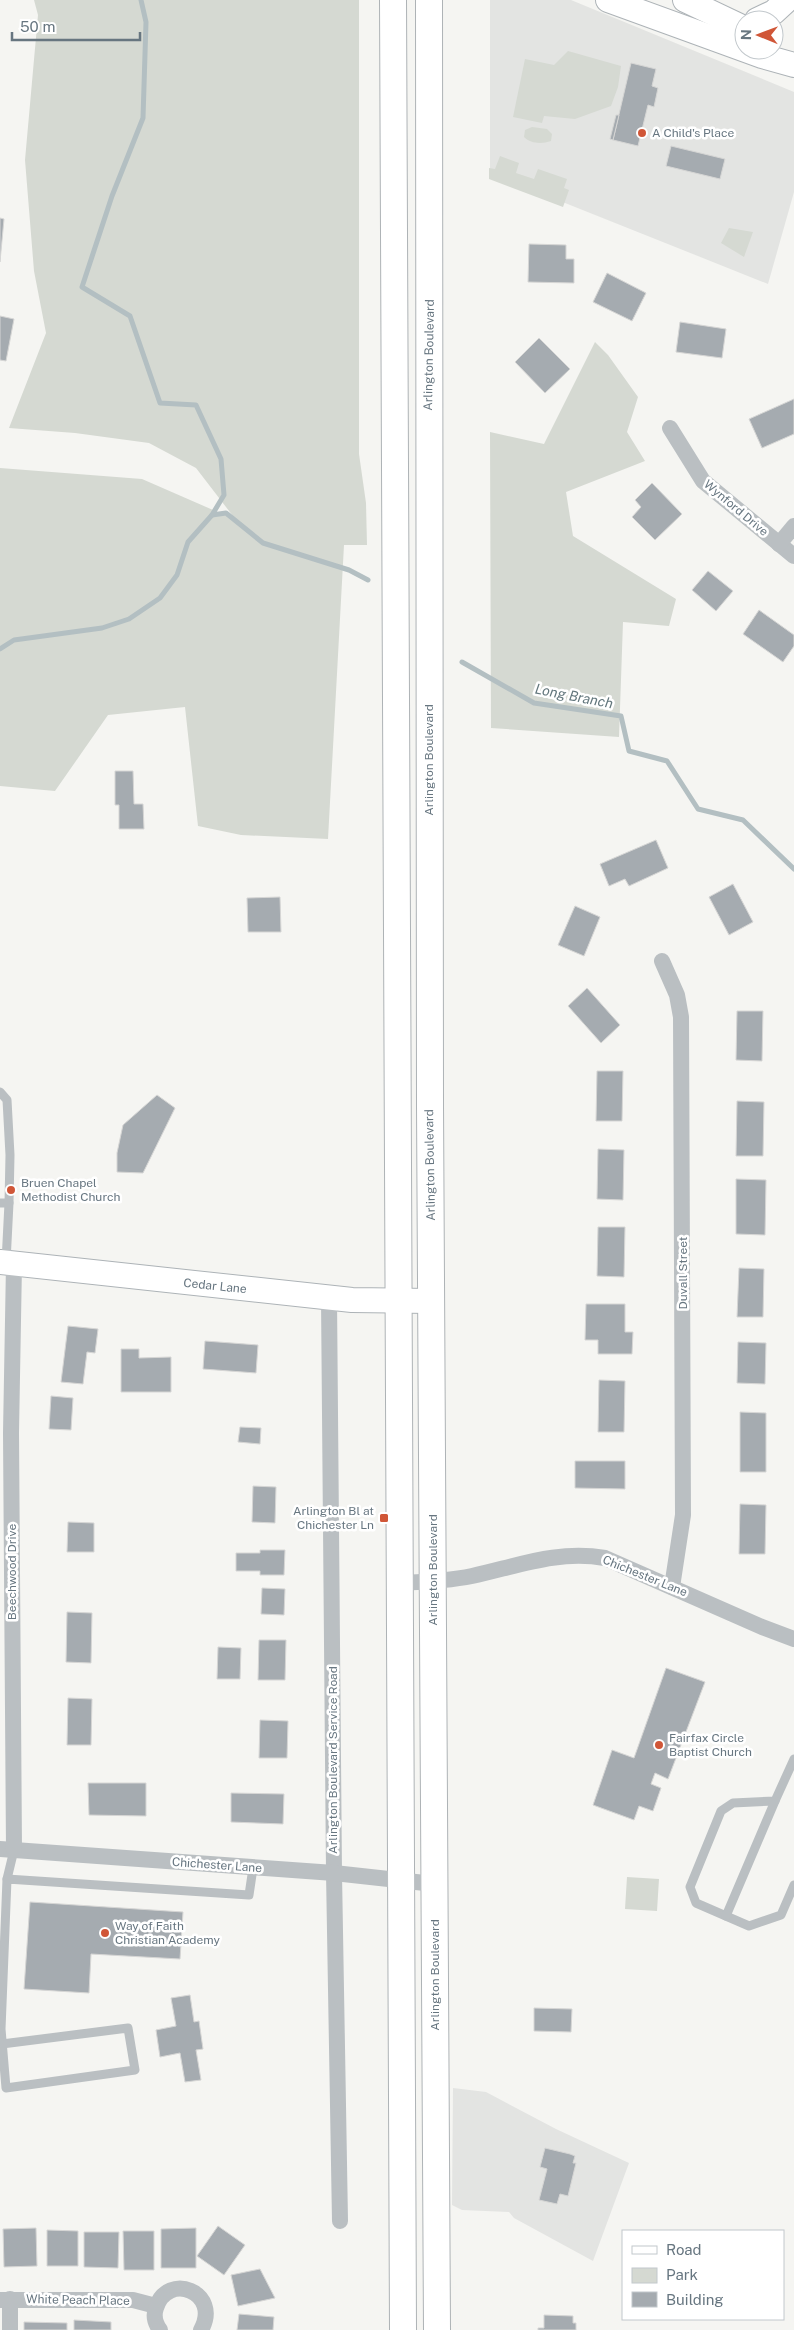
<svg xmlns="http://www.w3.org/2000/svg" width="794" height="2330" font-family="'Public Sans',sans-serif">
	<style>
		.built { fill: #e3e4e2 }
		.green { fill: #d5d9d2 }
		.lines { fill: none; stroke-linecap: round; stroke-linejoin: round }
		.stream { stroke: #b3bfc2; stroke-width: 5 }
		.building { fill: #a5abb0; stroke: #d6d6d5 }
		.secondary-casing { stroke: #adb3b7; stroke-width: 26 }
		.primary-casing { stroke: #aeb3b6; stroke-width: 28 }
		.lane { stroke: #babfc2; stroke-width: 9 }
		.street { stroke: #babfc2; stroke-width: 16 }
		.secondary { stroke: #fff; stroke-width: 24 }
		.primary { stroke: #fff; stroke-width: 26 }
		.poi-dot { fill: #d05637; stroke: #fff; stroke-width: 2 }
		.labels { text-anchor: middle; stroke-width: 5; stroke-linejoin: round; paint-order: stroke }
		.poi-label { font-size: 12px; fill: #677680; stroke: #fff; text-anchor: start }
		.street-label { font-size: 12px; fill: #677680; stroke: #fff }
		.water-label { font-size: 14px; font-style: italic; fill: #63777d; stroke: #fff }
	</style>
	<rect width="100%" height="100%" fill="#f5f5f2"/>
	<g class="built">
		<path d="M490 0H571L794 92V192L768 284 490 173Z"/>
		<path d="M453 2088 486 2092 556 2129 629 2163 593 2261 514 2218 509 2212 462 2210 452 2205Z"/>
	</g>
	<g class="green">
		<path d="M34 0H359V454L366 503 367 545H344L328 839 241 835 198 826 185 707 108 715 55 791 0 786V468L142 479 236 520 196 468 149 443 75 433 9 428 46 333 34 271 25 160 38 15Z"/>
		<path d="M568 51 621 66 618 87 611 106 575 119 544 116 542 123 513 117 525 59 554 65Z"/>
		<path d="M532 127 547 129 552 134 551 141C542 144 531 144 524 137L525 130Z"/>
		<path d="M500 156 519 163 516 173 534 179 538 169 567 179 564 188 569 190 563 207 489 179V168L495 169Z"/>
		<path d="M729 228 753 232 744 257 721 243Z"/>
		<path d="M595 342 608 355 638 397 627 432 645 461 566 492 573 536 676 599 669 626 623 622 619 737 491 728 490 432 544 444Z"/>
		<path d="M627 1877 659 1879 657 1911 625 1909Z"/>
	</g>
	<g class="lines">
		<g class="stream">
			<path d="M212 515 226 513 263 543 349 570 368 580"/>
			<path d="M0 649 14 640 102 628 129 619 160 598 177 575 188 542 212 515 224 495 221 459 196 405 160 403 130 316 82 287 112 196 143 118 146 22 141 0"/>
			<path d="M462 662 534 703 621 716 629 751 667 761 698 809 743 820 794 869"/>
		</g>
	</g>
	<g class="building">
		<path d="M631 63 656 69 652 86 658 88 654 107 648 105 638 146 613 140Z"/>
		<path d="M616 115H619L613 140 610 139Z"/>
		<path d="M671 146 725 159 720 179 666 166Z"/>
		<path d="M0 218 4 219 0 262Z"/>
		<path d="M529 244 566 245V259H574V283L528 282Z"/>
		<path d="M607 273 646 293 632 321 593 302Z"/>
		<path d="M0 316 14 319 6 361 0 360Z"/>
		<path d="M680 322 726 329 722 358 676 352Z"/>
		<path d="M539 338 570 369 545 393 515 362Z"/>
		<path d="M794 399V434L762 448 749 419Z"/>
		<path d="M652 483 682 514 655 540 632 517 641 507 635 500Z"/>
		<path d="M708 571 733 591 716 611 692 590Z"/>
		<path d="M759 610 794 635V646L783 662 743 634Z"/>
		<path d="M115 771H133L134 804H143L144 829H119V805H115Z"/>
		<path d="M656 840 668 868 629 886 625 879 609 886 600 864Z"/>
		<path d="M733 884 753 922 729 935 709 897Z"/>
		<path d="M280 897 281 932H248L247 898Z"/>
		<path d="M575 906 600 917 584 956 558 945Z"/>
		<path d="M587 988 620 1025 601 1043 568 1006Z"/>
		<path d="M737 1011H763L762 1061 736 1060Z"/>
		<path d="M597 1071H623L622 1121H596Z"/>
		<path d="M157 1095 175 1108 143 1173 117 1172V1153L123 1125Z"/>
		<path d="M737 1101 764 1102 763 1156H736Z"/>
		<path d="M598 1149 624 1150 623 1200 597 1199Z"/>
		<path d="M736 1179 766 1180 765 1235 736 1234Z"/>
		<path d="M598 1227H625L624 1277 597 1276Z"/>
		<path d="M739 1268 764 1269 763 1317H737Z"/>
		<path d="M586 1304H625V1332H633L632 1354H598V1340H585Z"/>
		<path d="M68 1326 98 1329 95 1353 87 1352 83 1384 61 1382Z"/>
		<path d="M205 1341 258 1345 256 1373 203 1369Z"/>
		<path d="M738 1342 766 1343 765 1384 737 1383Z"/>
		<path d="M121 1349H139V1358L171 1357V1392H121Z"/>
		<path d="M599 1380 625 1381 624 1432H598Z"/>
		<path d="M51 1396 73 1398 71 1430 49 1429Z"/>
		<path d="M740 1412 766 1413V1472H740Z"/>
		<path d="M240 1427 261 1428 260 1444 238 1442Z"/>
		<path d="M575 1461H625V1489L575 1488Z"/>
		<path d="M253 1486 276 1487 275 1523 252 1522Z"/>
		<path d="M740 1504 766 1505 765 1554H739Z"/>
		<path d="M68 1522 94 1523V1552H67Z"/>
		<path d="M260 1550H285L284 1575H260V1571H236V1553H260Z"/>
		<path d="M262 1588 285 1589 284 1615 261 1614Z"/>
		<path d="M67 1612 92 1613 91 1663 66 1662Z"/>
		<path d="M259 1640H286L285 1680H258Z"/>
		<path d="M218 1647 241 1648 240 1679H217Z"/>
		<path d="M666 1668 705 1682 668 1779 655 1773 651 1784 661 1788 653 1811 639 1806 634 1820 593 1805 612 1750 634 1758Z"/>
		<path d="M68 1698 92 1699 91 1745H67Z"/>
		<path d="M260 1720 288 1721 287 1758H259Z"/>
		<path d="M88 1783H146V1816L89 1815Z"/>
		<path d="M231 1793 284 1794 283 1824 231 1822Z"/>
		<path d="M30 1902 183 1912 180 1959 91 1954 89 1993 24 1989Z"/>
		<path d="M190 1995 194 2022 199 2021 203 2049 196 2050 201 2080 185 2082 180 2053 160 2057 156 2030 176 2026 171 1998Z"/>
		<path d="M534 2008 572 2009 571 2032 534 2031Z"/>
		<path d="M545 2148 570 2154 575 2156 573 2163H576L568 2196 560 2194 557 2204 539 2200 547 2169 540 2167Z"/>
		<path d="M218 2226 245 2245 224 2275 197 2256Z"/>
		<path d="M36 2228 37 2266 4 2267 3 2229Z"/>
		<path d="M196 2228V2268H161V2229Z"/>
		<path d="M47 2230 78 2231V2266H47Z"/>
		<path d="M123 2231H154V2270H124Z"/>
		<path d="M84 2232H119L118 2268 84 2267Z"/>
		<path d="M260 2269 275 2298 238 2306 231 2275Z"/>
		<path d="M239 2314 274 2317 273 2330H237Z"/>
		<path d="M544 2315 573 2316V2323H576V2330H538V2328H544Z"/>
		<path d="M74 2320 111 2322V2330H74Z"/>
		<path d="M24 2322 67 2323V2330H24Z"/>
	</g>
	<g class="lines">
		<defs>
			<g id="secondary">
				<path d="M608 0 762 56 794 65"/>
				<path d="M685 0 744 28"/>
				<path d="M757 20 774 12 787 0"/>
				<path d="M0 1262 352 1300 431 1301"/>
			</g>
			<g id="primary">
				<path d="M393 0 403 2330"/>
				<path d="M429 0 430 1106 437 2330"/>
			</g>
		</defs>
		<use href="#secondary" class="secondary-casing"/>
		<use href="#primary" class="primary-casing"/>
		<g class="lane">
			<path d="M0 1092 7 1100 10 1155 9 1203"/>
			<path d="M0 1203H9L6 1262"/>
			<path d="M794 1759 775 1801 733 1803 721 1811 690 1887 696 1903 749 1926 781 1915 794 1885"/>
			<path d="M7 1879 14 1850"/>
			<path d="M726 1916 775 1801"/>
			<path d="M2 2044 128 2028 135 2070 6 2088 1 2029 7 1879 249 1895 253 1868"/>
		</g>
		<g class="street">
			<path d="M670 428 703 481 794 556"/>
			<path d="M779 544 794 526"/>
			<path d="M662 961 677 995 681 1017 683 1515 672 1587"/>
			<path d="M329 1298 334 1873 340 2221"/>
			<path d="M400 1583C424 1582 448 1581 472 1576 518 1566 557 1550 605 1558L762 1627 794 1639"/>
			<path d="M0 1849 334 1873 434 1884"/>
			<path d="M14 1850 11 1433 14 1264"/>
			<path d="M10 2299V2330"/>
			<path d="M0 2300H133L156 2306"/>
			<path d="M160 2330C155 2323 153 2316 156 2308 167 2271 222 2292 201 2330"/>
		</g>
		<use href="#secondary" class="secondary"/>
		<use href="#primary" class="primary"/>
	</g>
	<g class="poi-dot">
		<circle cx="642" cy="133" r="5"/>
		<circle cx="11" cy="1190" r="5"/>
		<rect x="379" y="1513" width="10" height="10" rx="2.5"/>
		<circle cx="659" cy="1745" r="5"/>
		<circle cx="105" cy="1933" r="5"/>
	</g>
	<g class="labels">
		<g class="poi-label">
			<text x="652" y="137">A Child's Place</text>
			<text x="21" y="1187">Bruen Chapel<tspan x="21" dy="14">Methodist Church</tspan></text>
			<text x="374" y="1515" text-anchor="end">Arlington Bl at<tspan x="374" dy="14">Chichester Ln</tspan></text>
			<text x="669" y="1742">Fairfax Circle<tspan x="669" dy="14">Baptist Church</tspan></text>
			<text x="115" y="1930">Way of Faith<tspan x="115" dy="14">Christian Academy</tspan></text>
		</g>
		<g class="street-label">
			<text transform="translate(429 355) rotate(-89)" y="4">Arlington Boulevard</text>
			<text transform="translate(736 508) rotate(40)" y="4">Wynford Drive</text>
			<text transform="translate(429 760) rotate(-90)" y="4">Arlington Boulevard</text>
			<text transform="translate(430 1165) rotate(-91)" y="4">Arlington Boulevard</text>
			<text transform="translate(683 1273) rotate(-90)" y="4">Duvall Street</text>
			<text transform="translate(215 1286) rotate(6)" y="4">Cedar Lane</text>
			<text transform="translate(433 1570) rotate(-90)" y="4">Arlington Boulevard</text>
			<text transform="translate(12 1572) rotate(-90)" y="4">Beechwood Drive</text>
			<text transform="translate(645 1576) rotate(22)" y="4">Chichester Lane</text>
			<text transform="translate(333 1760) rotate(-90)" y="4">Arlington Boulevard Service Road</text>
			<text transform="translate(217 1865) rotate(4)" y="4">Chichester Lane</text>
			<text transform="translate(435 1975) rotate(-90)" y="4">Arlington Boulevard</text>
			<text transform="translate(78 2300) rotate(1)" y="4">White Peach Place</text>
		</g>
		<g class="water-label">
			<text transform="translate(574 696) rotate(11)" y="5">Long Branch</text>
		</g>
	</g>
	<rect x="622" y="2230" width="162" height="90" fill="#ffffff" stroke="#c2c8cc"/>
	<rect x="632" y="2246" width="25" height="8" fill="#ffffff" stroke="#c2c8cc"/>
	<text x="666" y="2255" font-size="15" fill="#677680">Road</text>
	<rect x="632" y="2268" width="25" height="15" fill="#d5d9d2" stroke="#c2c8cc"/>
	<text x="666" y="2280" font-size="15" fill="#677680">Park</text>
	<rect x="632" y="2292" width="25" height="15" fill="#a5abb0" stroke="#c2c8cc"/>
	<text x="666" y="2305" font-size="15" fill="#677680">Building</text>
	<g transform="translate(759 35) rotate(271)"><circle r="24" fill="#ffffff" stroke="#c2c8cc"/>
	<path d="M0-4L9 19L0 12L-9 19Z" fill="#d05637"/>
	<text y="-8" font-size="14" font-weight="bold" text-anchor="middle" fill="#677680">N</text>
	</g>
	<path d="M12 32v8h128v-8" fill="none" stroke="#677680" stroke-width="2.5"/>
	<text x="20" y="32" font-size="15" fill="#677680" stroke="#ffffff" stroke-width="4" paint-order="stroke">50 m</text>
</svg>
